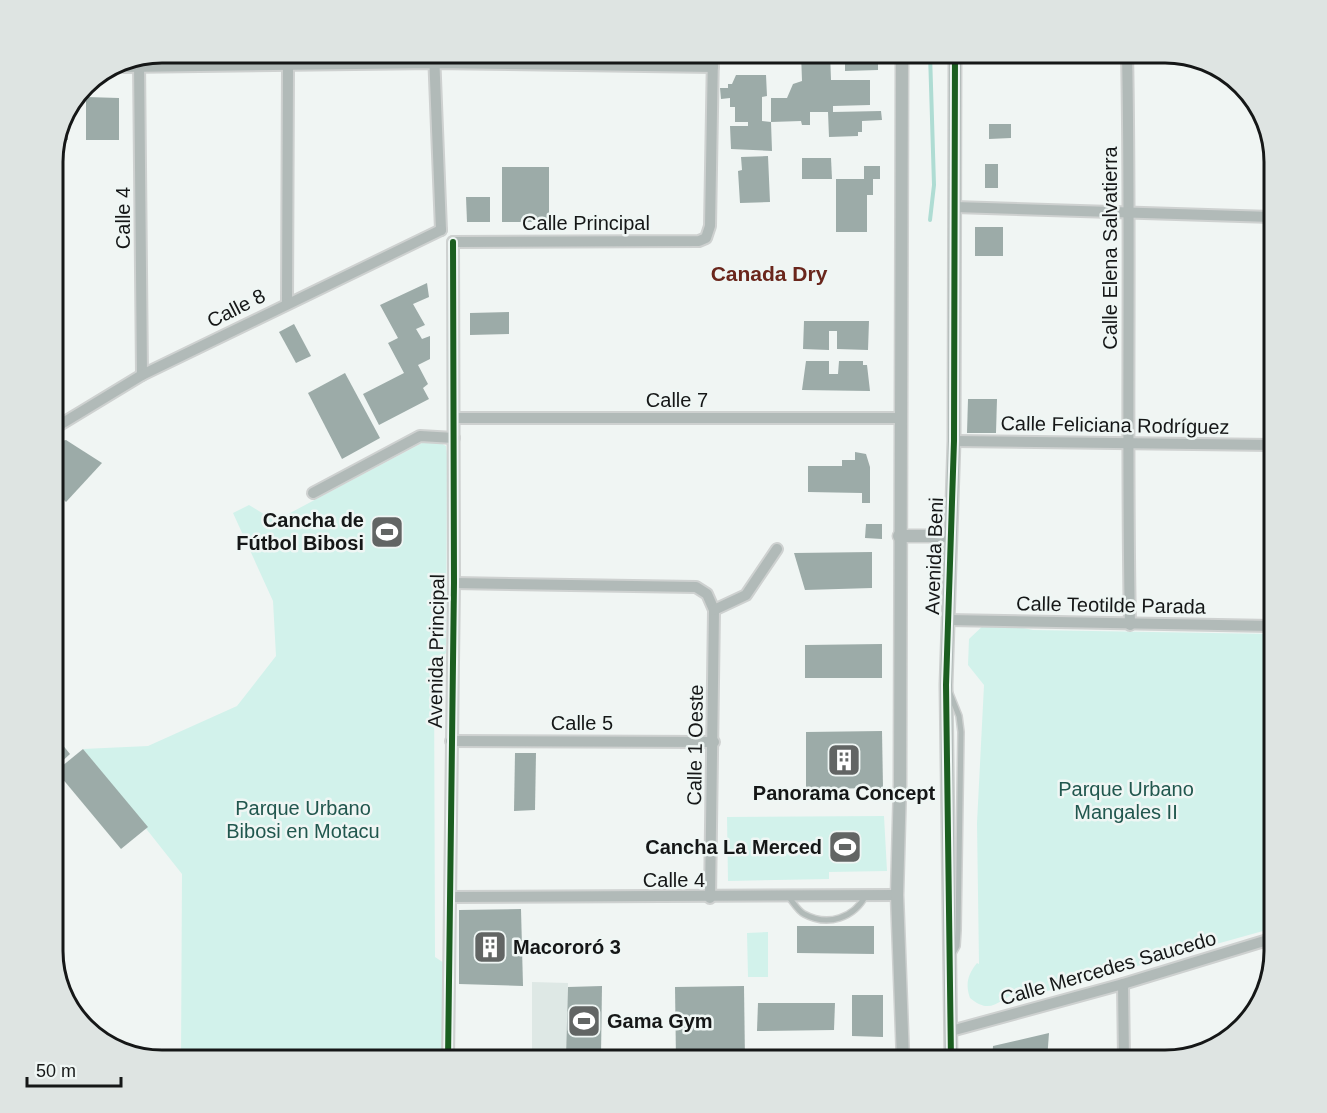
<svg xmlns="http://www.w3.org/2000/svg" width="1327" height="1113" font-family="Helvetica,sans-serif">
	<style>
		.built { fill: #dee8e5 }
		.green { fill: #d2f2eb }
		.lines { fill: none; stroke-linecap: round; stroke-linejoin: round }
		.stream { stroke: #aedcd3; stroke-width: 4 }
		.building { fill: #9caba8 }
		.service-casing { stroke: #ced1d0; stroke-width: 8 }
		.minor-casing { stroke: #ced1d0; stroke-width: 14 }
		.tertiary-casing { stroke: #ced1d0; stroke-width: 15 }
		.service { stroke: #b1bab8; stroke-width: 5 }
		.minor { stroke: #b1bab8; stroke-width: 10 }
		.tertiary { stroke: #b1bab8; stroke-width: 12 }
		.cycleway-casing { stroke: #eff6f4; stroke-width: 10 }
		.cycleway { stroke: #1b5e20; stroke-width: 6 }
		.labels { text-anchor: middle; stroke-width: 5; stroke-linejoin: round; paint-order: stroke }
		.street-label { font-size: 20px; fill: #151717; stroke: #eff6f4 }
		.poi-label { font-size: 20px; font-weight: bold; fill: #151717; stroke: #eff6f4; text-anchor: end }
		.park-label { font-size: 20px; fill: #21574e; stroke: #eff6f4 }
		.neighbourhood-label { font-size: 21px; font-weight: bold; fill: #6a261c; stroke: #eff6f4 }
		.rim { fill: none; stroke: #151717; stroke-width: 3 }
	</style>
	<rect width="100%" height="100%" fill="#f0f5f3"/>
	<path class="built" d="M532 982 568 983 566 1056H532Z"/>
	<g class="green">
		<path d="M437 441 446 446 447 455 446 653 434 666 435 957 444 963 442 1060H181L182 874 83 749 148 746 237 706 276 656 273 601 233 513 249 505 275 521 422 443Z"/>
		<path d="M988 621 1033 630 1274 634V928L1037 994C1033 993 1027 991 1023 991 1000 995 994 1018 970 998 965 984 968 974 977 963L979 964 977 823 984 685 968 665 969 639Z"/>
		<path d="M884 816 887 871 829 872V879L728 881 727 817Z"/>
		<path d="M768 932V977H748L747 933Z"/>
	</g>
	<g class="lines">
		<path class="stream" d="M930 220 934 185 930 53"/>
	</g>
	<g class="building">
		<path d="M801 53H830L831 80H870V105L833 106V112L881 111 882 120 862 121V132H858V136L829 137 828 112H810V125H802L801 121 771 122V98H787L793 84 802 81Z"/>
		<path d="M845 53H878V70L845 71Z"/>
		<rect x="988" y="53" width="16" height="6"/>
		<path d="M736 75H766L767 96 762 97V121L771 122 772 151 731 149 730 126H748V122H735V107H730V98L721 99 720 88H728V84H732Z"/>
		<path d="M86 97 119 98V140H86Z"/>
		<path d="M68 108V140H56L64 114Z"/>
		<path d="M989 124H1011V138L989 139Z"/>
		<path d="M768 156 770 202 740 203 738 171 742 170 741 157Z"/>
		<path d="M802 158H831L832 179H802Z"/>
		<rect x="985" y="164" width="13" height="24"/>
		<path d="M864 166H880V179H873V195H867V232H836V179H864Z"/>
		<rect x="502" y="167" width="47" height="55"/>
		<path d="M466 197H490V222H467Z"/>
		<rect x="975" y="227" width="28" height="29"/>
		<path d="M427 283 429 297 413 304 425 325 416 329 422 339 430 336V359L418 365 428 384 423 388 429 399 379 425 363 394 404 373 388 343 398 338 380 305Z"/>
		<path d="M509 312V334L470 335V313Z"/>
		<path d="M804 321H869L868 350 837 349V331H829V350L803 349Z"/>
		<path d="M294 324 311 356 296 363 279 332Z"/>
		<path d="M806 361H829V374H838L839 361H863V365H867L870 391 802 390Z"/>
		<path d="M345 373 380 438 342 459 308 393Z"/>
		<path d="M968 399H997L996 433H967Z"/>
		<path d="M66 440 102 463 66 502 53 489V443Z"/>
		<path d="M855 452 866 454 870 467V503H862V493L808 492V466H842V460H855Z"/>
		<path d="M866 524H882V539L865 538Z"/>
		<path d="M872 552V588L805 590 794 553Z"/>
		<path d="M882 644V678H805V645Z"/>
		<path d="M882 731 883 788 806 789V732Z"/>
		<path d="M53 733 70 754 58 765 53 759Z"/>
		<path d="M83 749 148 827 121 849 56 771Z"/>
		<path d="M515 753H536L535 810 514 811Z"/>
		<path d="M521 909 523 986 459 984V910Z"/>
		<path d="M797 926H874V954L797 953Z"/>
		<path d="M602 986 601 1056H566L568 987Z"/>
		<path d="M744 986 745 1060H676L675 987Z"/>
		<path d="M852 995H883V1037L852 1036Z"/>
		<path d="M758 1003H835L834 1030 757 1031Z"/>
		<path d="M1049 1033 1047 1060H992L993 1046Z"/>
	</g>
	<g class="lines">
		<defs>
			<g id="service">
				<path d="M949 691 959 716 961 732 958 930 957 946 952 955"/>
				<path d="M53 833 58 820 53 804"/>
				<path d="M788 896C793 902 798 911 804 914 828 927 854 918 866 895"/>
			</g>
			<g id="minor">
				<path d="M434 53 441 230"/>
				<path d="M1127 53C1131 243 1126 434 1130 625"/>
				<path d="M139 61 142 375"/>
				<path d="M124 67 434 63 713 67"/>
				<path d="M955 207 1274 217"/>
				<path d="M453 242 699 241 706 238 710 226 713 53"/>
				<path d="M287 303 288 67"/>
				<path d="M454 418H900"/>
				<path d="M53 429 142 375 441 230"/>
				<path d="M954 441 1274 445"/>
				<path d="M313 493 420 436 454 438"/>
				<path d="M454 583 696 587 707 594 714 610 710 898"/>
				<path d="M714 610 746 595 777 549"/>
				<path d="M948 620 1274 626"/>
				<path d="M451 741 714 742"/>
				<path d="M451 897 897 895"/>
				<path d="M1123 984 1124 1060"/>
				<path d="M951 1031 1123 984 1274 938"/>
				<path d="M448 1060 454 583 453 242"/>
			</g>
			<g id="tertiary">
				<path d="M902 53 900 784 897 895 903 1060"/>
				<path d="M899 536H950"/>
				<path d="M951 1060 946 685 954 441 955 53"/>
			</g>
		</defs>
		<use href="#service" class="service-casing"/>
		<use href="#minor" class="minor-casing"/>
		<use href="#tertiary" class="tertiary-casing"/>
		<use href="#service" class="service"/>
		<use href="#minor" class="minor"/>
		<use href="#tertiary" class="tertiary"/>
		<defs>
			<g id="cycleway">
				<path d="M448 1060 454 583 453 242"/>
				<path d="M951 1060 946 685 954 441 955 53"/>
			</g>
		</defs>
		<use href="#cycleway" class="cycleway-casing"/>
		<use href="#cycleway" class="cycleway"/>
	</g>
	<defs>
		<symbol id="stadium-square" viewBox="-11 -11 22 22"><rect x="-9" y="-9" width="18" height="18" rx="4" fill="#626564" stroke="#eff6f4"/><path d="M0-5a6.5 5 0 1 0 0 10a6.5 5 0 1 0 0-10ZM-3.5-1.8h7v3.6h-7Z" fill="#fff"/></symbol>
		<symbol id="building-square" viewBox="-11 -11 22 22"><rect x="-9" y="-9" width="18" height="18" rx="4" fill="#626564" stroke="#eff6f4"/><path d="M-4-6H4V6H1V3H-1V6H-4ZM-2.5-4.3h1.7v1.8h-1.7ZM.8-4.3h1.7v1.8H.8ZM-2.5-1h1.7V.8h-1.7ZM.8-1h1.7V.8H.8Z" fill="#fff"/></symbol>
	</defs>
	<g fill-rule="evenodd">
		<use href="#stadium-square" x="368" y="513" width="38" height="38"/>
		<use href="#building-square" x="825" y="741" width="38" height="38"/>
		<use href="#stadium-square" x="826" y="828" width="38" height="38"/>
		<use href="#building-square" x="471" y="928" width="38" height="38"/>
		<use href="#stadium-square" x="565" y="1002" width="38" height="38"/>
	</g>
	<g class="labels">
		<g class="street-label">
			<text transform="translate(123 218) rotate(-90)" y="7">Calle 4</text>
			<text x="586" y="230">Calle Principal</text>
			<text transform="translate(1110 248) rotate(-90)" y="7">Calle Elena Salvatierra</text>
			<text transform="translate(236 308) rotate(-27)" y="7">Calle 8</text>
			<text x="677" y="407">Calle 7</text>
			<text transform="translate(1115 425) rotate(1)" y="7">Calle Feliciana Rodríguez</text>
			<text transform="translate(934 556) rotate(-88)" y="7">Avenida Beni</text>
			<text transform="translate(1111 605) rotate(1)" y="7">Calle Teotilde Parada</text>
			<text transform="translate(436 651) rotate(-89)" y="7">Avenida Principal</text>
			<text x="582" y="730">Calle 5</text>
			<text transform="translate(695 745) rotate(-89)" y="7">Calle 1 Oeste</text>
			<text x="674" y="887">Calle 4</text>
			<text transform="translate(1108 968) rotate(-16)" y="7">Calle Mercedes Saucedo</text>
		</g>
		<g class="poi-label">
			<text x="364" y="527">Cancha de<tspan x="364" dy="23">Fútbol Bibosi</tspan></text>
			<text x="844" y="800" text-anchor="middle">Panorama Concept</text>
			<text x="822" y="854">Cancha La Merced</text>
			<text x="513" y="954" text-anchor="start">Macororó 3</text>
			<text x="607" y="1028" text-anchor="start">Gama Gym</text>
		</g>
		<g class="park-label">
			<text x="1126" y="796">Parque Urbano<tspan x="1126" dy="23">Mangales II</tspan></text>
			<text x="303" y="815">Parque Urbano<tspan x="303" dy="23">Bibosi en Motacu</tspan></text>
		</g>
		<g class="neighbourhood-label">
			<text x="769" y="281">Canada Dry</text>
		</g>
	</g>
	<path d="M0 0H1327V1113H0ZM162 63H1165A99 99 0 0 1 1264 162V951A99 99 0 0 1 1165 1050H162A99 99 0 0 1 63 951V162A99 99 0 0 1 162 63Z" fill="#dee4e2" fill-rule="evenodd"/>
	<path class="rim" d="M162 63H1165A99 99 0 0 1 1264 162V951A99 99 0 0 1 1165 1050H162A99 99 0 0 1 63 951V162A99 99 0 0 1 162 63Z"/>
	<path d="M27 1077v9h94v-9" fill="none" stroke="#151717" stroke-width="3"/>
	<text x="36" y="1077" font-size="18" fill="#151717" stroke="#eff6f4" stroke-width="4.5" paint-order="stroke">50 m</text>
</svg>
